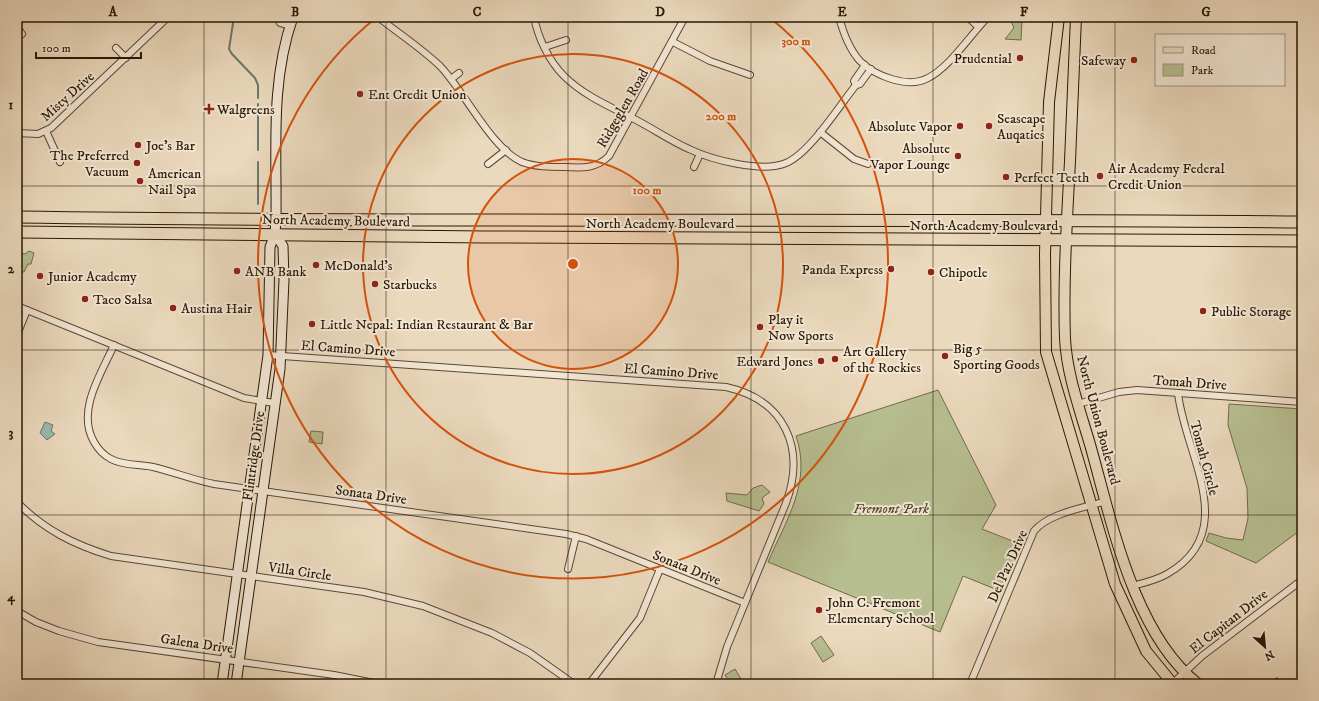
<svg xmlns="http://www.w3.org/2000/svg" width="1319" height="701" font-family="'IM FELL DW Pica',serif">
	<style>
		.green { fill: #b7bf91; stroke: #706b4c }
		.water { fill: #98baaf; stroke: #6c796b }
		.lines { fill: none; stroke-linecap: round; stroke-linejoin: round }
		.stream { stroke: #6c796b; stroke-width: 2 }
		.street-casing { stroke: #5a4834; stroke-width: 8 }
		.secondary-casing { stroke: #291706; stroke-width: 11 }
		.primary-casing { stroke: #291706; stroke-width: 12 }
		.highway-casing { stroke: #291706; stroke-width: 13 }
		.street { stroke: #f2e6d4; stroke-width: 6 }
		.secondary { stroke: #f2e6d4; stroke-width: 9 }
		.primary { stroke: #ebd9bd; stroke-width: 10 }
		.highway { stroke: #ebd9bd; stroke-width: 11 }
		.grid { fill: none; stroke: #291706; stroke-width: 1; stroke-opacity: 0.55 }
		.ring { fill: none; stroke: #d5520b; stroke-width: 2 }
		.poi-dot { fill: #8f2418; stroke: #f2e6d4; stroke-width: 1.5 }
		.labels { text-anchor: middle; stroke-width: 4; stroke-linejoin: round; paint-order: stroke }
		.poi-label { font-size: 14px; fill: #291706; stroke: #f2e6d4; text-anchor: start }
		.street-label { font-size: 14px; fill: #291706; stroke: #f2e6d4 }
		.park-label { font-size: 14px; font-style: italic; fill: #544930; stroke: #f2e6d4 }
		.centre { fill: #d5520b; stroke: #f2e6d4; stroke-width: 2 }
		.ring-label { font-size: 12px; text-anchor: middle; font-weight: bold; fill: #d5520b; stroke: #f2e6d4; stroke-width: 4; stroke-linejoin: round; paint-order: stroke }
		.neatline { fill: none; stroke: #291706; stroke-width: 1.5 }
		.grid-label { font-size: 13px; text-anchor: middle; font-weight: bold; fill: #291706 }
	</style>
	<rect width="100%" height="100%" fill="#ebd9bd"/>
	<filter id="stains"><feTurbulence type="fractalNoise" baseFrequency=".005" numOctaves="4"/><feColorMatrix values="0 0 0 0 .2 0 0 0 0 .09 0 0 0 0 .02 0 0 0 .5 -.17"/></filter>
	<radialGradient id="worn" r=".72"><stop offset=".6" stop-color="#630" stop-opacity="0"/><stop offset="1" stop-color="#630" stop-opacity=".3"/></radialGradient>
	<g class="green">
		<path d="M1017 19 1022 20 1021 40 1005 39 1014 28 1011 21Z"/>
		<path d="M29 251 34 253 31 264H28L24 272 17 271V253L25 254Z"/>
		<path d="M938 390 996 505 982 529 1020 544 1000 591 963 576 940 632 768 562C786 520 812 483 796 436Z"/>
		<path d="M1229 404 1302 409V529L1256 563 1206 541 1209 533 1226 538 1243 540 1248 518 1247 488 1228 425Z"/>
		<path d="M311 431 323 432 322 444 309 442Z"/>
		<path d="M762 485 770 492 762 498 764 504 759 511 727 501 726 493 747 495 753 488Z"/>
		<path d="M821 636 834 655 823 662 811 643Z"/>
		<path d="M735 669 744 684H731L725 675Z"/>
	</g>
	<path class="water" d="M45 422 53 425 51 431 55 434 47 440 40 433Z"/>
	<g class="lines">
		<g class="stream">
			<path d="M234 17 229 49 232 54 255 78 258 85V98"/>
			<path d="M258 150V104"/>
			<path d="M258 162V204"/>
			<path d="M1270 684 1277 678"/>
		</g>
		<defs>
			<g id="street">
				<path d="M277 17 280 23 290 26"/>
				<path d="M378 17C398 33 421 48 440 66 465 92 491 148 522 162 535 167 550 167 564 167 582 168 596 169 609 156L685 17"/>
				<path d="M534 17C538 38 549 61 564 76 584 96 613 108 638 121 655 130 671 141 689 149 712 160 762 173 786 163 810 153 839 106 856 85L860 84 871 69"/>
				<path d="M839 17C843 32 849 49 860 61 875 76 908 89 928 78 950 67 970 35 988 17"/>
				<path d="M968 17 978 27"/>
				<path d="M17 21 22 17"/>
				<path d="M17 27 22 34"/>
				<path d="M673 42 710 61 750 75"/>
				<path d="M545 47 566 40"/>
				<path d="M116 48 126 58"/>
				<path d="M451 79 459 73"/>
				<path d="M856 85 854 81 865 65"/>
				<path d="M46 131 60 162"/>
				<path d="M820 132 854 159 868 164"/>
				<path d="M17 133 38 134 51 128 168 17"/>
				<path d="M488 164 506 150"/>
				<path d="M694 167 700 154"/>
				<path d="M17 306 244 398 274 403"/>
				<path d="M17 335 27 310"/>
				<path d="M114 345C101 374 76 411 94 442 98 449 103 455 111 459 124 466 139 464 153 467 174 472 193 480 214 484L566 534 586 539 745 603"/>
				<path d="M268 355 726 387C785 400 806 448 786 503L727 647 716 684"/>
				<path d="M1078 404 1119 392 1137 390 1302 402"/>
				<path d="M17 502C44 530 75 545 111 556L364 592 423 606 492 633 530 653 574 684"/>
				<path d="M568 569 576 536"/>
				<path d="M1132 586C1144 583 1157 580 1167 574 1242 532 1184 453 1178 393"/>
				<path d="M17 611 36 622 59 631 98 642 334 675 379 684"/>
				<path d="M589 684 640 618 660 569"/>
				<path d="M970 684 1034 531C1049 513 1084 508 1106 501"/>
				<path d="M1172 684 1202 656 1302 580"/>
			</g>
			<g id="secondary">
				<path d="M222 684 268 355 270 247 275 234 276 218C277 151 270 82 293 17"/>
				<path d="M236 684 280 369 284 280 283 246 275 234"/>
			</g>
			<g id="primary">
				<path d="M1059 17 1049 102 1048 141 1045 254 1046 352 1115 584 1146 651 1173 684"/>
				<path d="M1076 17C1074 65 1072 113 1070 161 1067 220 1063 280 1065 339 1067 376 1081 413 1091 448 1112 523 1134 634 1198 684"/>
			</g>
			<g id="highway">
				<path d="M17 217C445 223 874 218 1302 222"/>
				<path d="M17 232 485 237 1302 241"/>
			</g>
		</defs>
		<use href="#street" class="street-casing"/>
		<use href="#secondary" class="secondary-casing"/>
		<use href="#primary" class="primary-casing"/>
		<use href="#highway" class="highway-casing"/>
		<use href="#street" class="street"/>
		<use href="#secondary" class="secondary"/>
		<use href="#primary" class="primary"/>
		<use href="#highway" class="highway"/>
	</g>
	<path class="grid" d="M204 17V684M386 17V684M568 17V684M751 17V684M933 17V684M1115 17V684M17 186H1302M17 350H1302M17 515H1302"/>
	<circle cx="573" cy="264" r="105" fill="#d5520b" fill-opacity=".12"/>
	<g class="ring">
		<circle cx="573" cy="264" r="105"/>
		<circle cx="573" cy="264" r="210"/>
		<path d="M769 17A315 315 0 1 1 377 17"/>
	</g>
	<g class="poi-dot">
		<circle cx="1020" cy="58" r="4"/>
		<circle cx="1134" cy="60" r="4"/>
		<circle cx="360" cy="94" r="4"/>
		<path d="M207 103h4v4h4v4h-4v4h-4v-4h-4v-4h4z"/>
		<circle cx="960" cy="126" r="4"/>
		<circle cx="989" cy="126" r="4"/>
		<circle cx="138" cy="145" r="4"/>
		<circle cx="958" cy="156" r="4"/>
		<circle cx="137" cy="163" r="4"/>
		<circle cx="1100" cy="176" r="4"/>
		<circle cx="1006" cy="177" r="4"/>
		<circle cx="140" cy="181" r="4"/>
		<circle cx="316" cy="265" r="4"/>
		<circle cx="891" cy="269" r="4"/>
		<circle cx="237" cy="271" r="4"/>
		<circle cx="931" cy="272" r="4"/>
		<circle cx="40" cy="276" r="4"/>
		<circle cx="375" cy="284" r="4"/>
		<circle cx="85" cy="299" r="4"/>
		<circle cx="173" cy="308" r="4"/>
		<circle cx="1203" cy="311" r="4"/>
		<circle cx="312" cy="324" r="4"/>
		<circle cx="760" cy="327" r="4"/>
		<circle cx="945" cy="356" r="4"/>
		<circle cx="835" cy="359" r="4"/>
		<circle cx="821" cy="361" r="4"/>
		<circle cx="819" cy="610" r="4"/>
	</g>
	<g class="labels">
		<g class="poi-label">
			<text x="1012" y="63" text-anchor="end">Prudential</text>
			<text x="1126" y="65" text-anchor="end">Safeway</text>
			<text x="368" y="99">Ent Credit Union</text>
			<text x="217" y="114">Walgreens</text>
			<text x="997" y="123">Seascape<tspan x="997" dy="16">Auqatics</tspan></text>
			<text x="952" y="131" text-anchor="end">Absolute Vapor</text>
			<text x="146" y="150">Joe's Bar</text>
			<text x="950" y="153" text-anchor="end">Absolute<tspan x="950" dy="16">Vapor Lounge</tspan></text>
			<text x="129" y="160" text-anchor="end">The Preferred<tspan x="129" dy="16">Vacuum</tspan></text>
			<text x="1108" y="173">Air Academy Federal<tspan x="1108" dy="16">Credit Union</tspan></text>
			<text x="148" y="178">American<tspan x="148" dy="16">Nail Spa</tspan></text>
			<text x="1014" y="182">Perfect Teeth</text>
			<text x="324" y="270">McDonald's</text>
			<text x="883" y="274" text-anchor="end">Panda Express</text>
			<text x="245" y="276">ANB Bank</text>
			<text x="939" y="277">Chipotle</text>
			<text x="48" y="281">Junior Academy</text>
			<text x="383" y="289">Starbucks</text>
			<text x="93" y="304">Taco Salsa</text>
			<text x="181" y="313">Austina Hair</text>
			<text x="1211" y="316">Public Storage</text>
			<text x="768" y="324">Play it<tspan x="768" dy="16">Now Sports</tspan></text>
			<text x="320" y="329">Little Nepal: Indian Restaurant &amp; Bar</text>
			<text x="953" y="353">Big 5<tspan x="953" dy="16">Sporting Goods</tspan></text>
			<text x="843" y="356">Art Gallery<tspan x="843" dy="16">of the Rockies</tspan></text>
			<text x="813" y="366" text-anchor="end">Edward Jones</text>
			<text x="827" y="607">John C. Fremont<tspan x="827" dy="16">Elementary School</tspan></text>
		</g>
		<g class="street-label">
			<text transform="translate(67 96) rotate(-42)" y="5">Misty Drive</text>
			<text transform="translate(622 108) rotate(-60)" y="5">Ridgeglen Road</text>
			<text transform="translate(336 220) rotate(1)" y="5">North Academy Boulevard</text>
			<text x="660" y="228">North Academy Boulevard</text>
			<text x="984" y="230">North Academy Boulevard</text>
			<text transform="translate(348 348) rotate(4)" y="5">El Camino Drive</text>
			<text transform="translate(671 371) rotate(4)" y="5">El Camino Drive</text>
			<text transform="translate(1190 382) rotate(4)" y="5">Tomah Drive</text>
			<text transform="translate(1099 420) rotate(75)" y="5">North Union Boulevard</text>
			<text transform="translate(253 456) rotate(-82)" y="5">Flintridge Drive</text>
			<text transform="translate(1205 458) rotate(75)" y="5">Tomah Circle</text>
			<text transform="translate(371 494) rotate(8)" y="5">Sonata Drive</text>
			<text transform="translate(1007 566) rotate(-66)" y="5">Del Paz Drive</text>
			<text transform="translate(687 567) rotate(22)" y="5">Sonata Drive</text>
			<text transform="translate(300 571) rotate(8)" y="5">Villa Circle</text>
			<text transform="translate(1228 621) rotate(-38)" y="5">El Capitan Drive</text>
			<text transform="translate(197 643) rotate(8)" y="5">Galena Drive</text>
		</g>
		<g class="park-label">
			<text x="891" y="513">Fremont Park</text>
		</g>
	</g>
	<circle cx="573" cy="264" r="6" class="centre"/>
	<g class="ring-label">
		<text x="796" y="45">300 m</text>
		<text x="721" y="120">200 m</text>
		<text x="647" y="194">100 m</text>
	</g>
	<rect width="1319" height="701" fill="none" stroke="#ebd9bd" stroke-width="44"/>
	<rect x="1155" y="34" width="130" height="52" fill="#f2e6d4" stroke="#a29382"/>
	<rect x="1163" y="47" width="20" height="6" fill="#ebd9bd" stroke="#a29382"/>
	<text x="1191" y="54" font-size="12" fill="#291706">Road</text>
	<rect x="1163" y="64" width="20" height="12" fill="#b7bf91" stroke="#a29382"/>
	<text x="1191" y="74" font-size="12" fill="#291706">Park</text>
	<g transform="translate(1265 647) rotate(153)" stroke="#f2e6d4" stroke-width="3" paint-order="stroke">
	<path d="M0-3L7 15L0 10L-7 15Z" fill="#291706"/>
	<text y="-6" font-size="11" font-weight="bold" text-anchor="middle" fill="#291706">N</text>
	</g>
	<path d="M36 52v6h105v-6" fill="none" stroke="#291706" stroke-width="2"/>
	<text x="42" y="52" font-size="12" fill="#291706" stroke="#f2e6d4" stroke-width="3" paint-order="stroke">100 m</text>
	<rect x="22" y="22" width="1275" height="657" class="neatline"/>
	<g class="grid-label">
		<text x="113" y="16">A</text>
		<text x="295" y="16">B</text>
		<text x="477" y="16">C</text>
		<text x="660" y="16">D</text>
		<text x="842" y="16">E</text>
		<text x="1024" y="16">F</text>
		<text x="1206" y="16">G</text>
		<text x="11" y="109">1</text>
		<text x="11" y="273">2</text>
		<text x="11" y="437">3</text>
		<text x="11" y="601">4</text>
	</g>
	<rect width="100%" height="100%" filter="url(#stains)"/>
	<rect width="100%" height="100%" fill="url(#worn)"/>
</svg>
